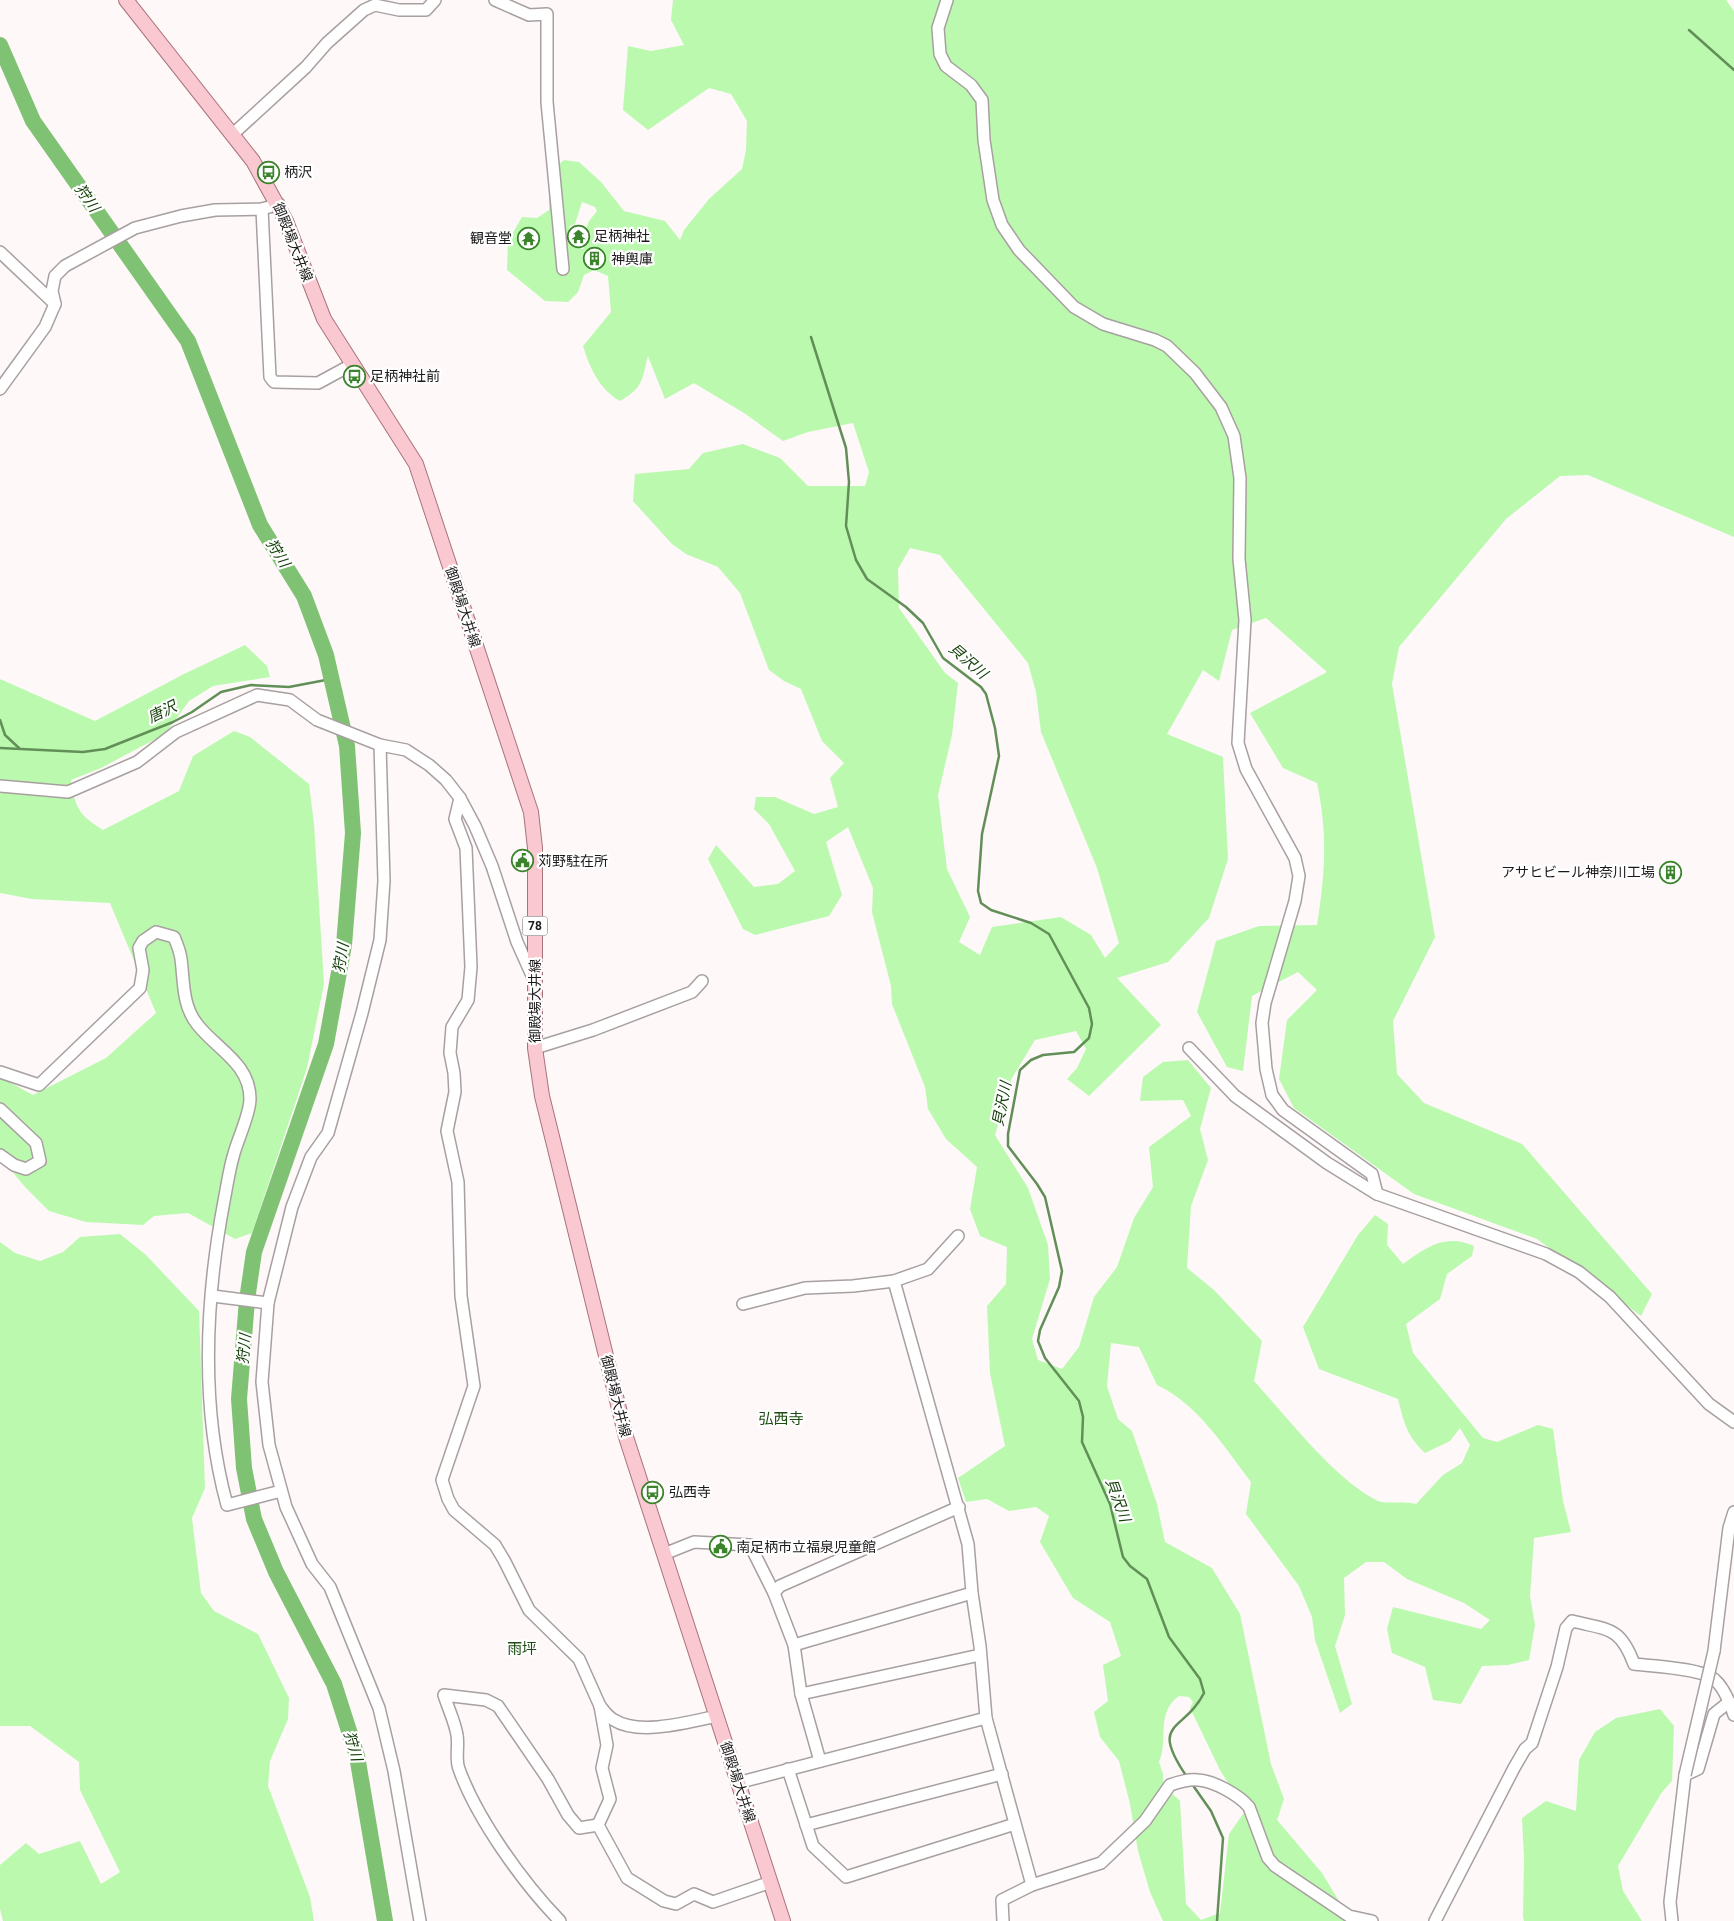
<svg xmlns="http://www.w3.org/2000/svg" width="1734" height="1921" font-family="Roboto,'Noto Sans JP',sans-serif">
	<style>
		.green { fill: #bbf9af; fill-rule: evenodd }
		.lines { fill: none; stroke-linecap: round; stroke-linejoin: round }
		.stream { stroke: #628f58; stroke-width: 2.5 }
		.river { stroke: #80c273; stroke-width: 16 }
		.minor-casing { stroke: #a8a0a0; stroke-width: 14 }
		.major-casing { stroke: #a9737b; stroke-width: 16 }
		.minor { stroke: #fff; stroke-width: 11 }
		.major { stroke: #f9c8d0; stroke-width: 14 }
		.minor-bridge-casing { stroke: #a8a0a0; stroke-width: 14; stroke-linecap: butt }
		.minor-bridge { stroke: #fff; stroke-width: 11 }
		.labels { text-anchor: middle; stroke-width: 4.5; stroke-linejoin: round; paint-order: stroke }
		.shield { fill: #fff; stroke: #605e5e; stroke-width: 1 }
		.shield-label { font-size: 12px; font-weight: bold; fill: #1c1919 }
		.poi-label { font-size: 14px; fill: #1c1919; stroke: #fff; text-anchor: start }
		.street-label { font-size: 14px; fill: #1c1919; stroke: #fff }
		.water-label { font-size: 15px; font-style: italic; fill: #113d06; stroke: #fff }
		.neighbourhood-label { font-size: 15px; fill: #1e4c13; stroke: #fff }
	</style>
	<rect width="100%" height="100%" fill="#fef8f9"/>
	<g class="green">
		<path d="M673 0H1726L1734 11V537L1588 475 1560 476 1506 519 1399 647 1392 684 1435 937 1393 1021 1397 1074 1424 1103 1522 1144 1652 1294 1641 1316 1537 1239 1414 1194 1294 1108 1279 1079 1287 1020 1317 990 1298 972 1252 996 1243 1071 1227 1067 1197 1012 1216 941 1259 926 1317 925C1325 874 1328 835 1317 783L1283 768 1250 713 1327 672 1266 618 1232 630 1219 681 1203 670 1167 734 1223 757 1228 859 1209 918 1168 962 1117 978 1161 1025 1089 1096 1067 1079 1077 1068 1086 1049 1076 1031 1035 1040 1012 1078 995 1135 1028 1188 1048 1245 1050 1279 1032 1339 1038 1360 1062 1369 1079 1347 1094 1297 1117 1267 1134 1218 1153 1187 1149 1147 1191 1116 1183 1100 1140 1101 1143 1077 1163 1062 1188 1060 1211 1088 1200 1129 1208 1160 1191 1206 1187 1268 1214 1290 1262 1341 1254 1381C1288 1418 1335 1480 1378 1501 1384 1504 1406 1501 1416 1504L1443 1475 1462 1463 1470 1445 1460 1428 1450 1441 1425 1453C1407 1436 1404 1423 1398 1399L1319 1369 1303 1327 1358 1235 1375 1215 1388 1224 1387 1245 1403 1264C1426 1247 1446 1233 1474 1246L1472 1256 1447 1274 1440 1299 1406 1324 1413 1353 1483 1438 1497 1442 1538 1425 1553 1429 1563 1501 1571 1532 1534 1538 1530 1596 1535 1625 1529 1660 1508 1665 1482 1666 1461 1704 1433 1700 1425 1667 1392 1653 1387 1629 1393 1607 1481 1629 1490 1620 1464 1603 1407 1579 1384 1562H1366L1344 1578 1345 1615 1335 1646 1352 1704 1340 1713 1315 1640 1312 1617 1299 1586 1246 1514 1251 1482C1225 1448 1198 1404 1157 1385L1139 1347 1111 1343 1107 1386 1118 1419 1132 1431 1157 1504 1165 1542 1212 1568 1240 1614 1271 1764 1284 1799 1277 1820 1322 1873 1351 1921H1163L1150 1892 1138 1851 1130 1804 1119 1761 1100 1737 1094 1712 1108 1701 1103 1665 1121 1656 1110 1622 1073 1598 1040 1542 1049 1516 1036 1507 1009 1511 987 1499 966 1502 958 1478 1005 1446 990 1373 987 1306 1006 1284 1007 1247 980 1236 970 1209 977 1167 946 1139 928 1109 925 1087 892 1004 891 986 872 912 873 888 848 827 826 842 842 895 829 916 755 935 743 929 708 859 716 845 754 887 778 884 795 871 769 824 754 809 756 797H775L814 814 838 807 830 778 844 763 822 741 801 689 784 681 769 670 740 593 718 567 686 554 672 544 633 501 635 474 689 469 703 453 743 444 780 458 808 486H865L869 472 853 423 808 432 783 441 744 413 694 383 665 399 648 356C642 380 643 388 620 401 599 389 590 368 583 346L611 312 608 276 594 270 584 275 578 292 568 302 545 301 507 270 508 241 522 217 537 218 549 210V172L564 160 579 162 601 182 624 211 665 221 680 240 684 230 709 199 742 169 746 150 747 121 731 94 709 88 648 130 623 110 628 46 651 51 684 45 671 20ZM582 202 595 207 597 211 589 221 585 231 591 233 583 249 570 245 566 239 570 226 575 224ZM910 548 940 555 1028 663 1036 692 1041 732 1097 868 1119 943 1105 958 1091 935 1061 917 992 927 980 955 959 942 970 917 947 869 938 795 952 735 958 683 945 673 899 608 898 569ZM1179 1696 1189 1697 1193 1702 1190 1708 1220 1770 1233 1791 1252 1801 1229 1834 1220 1913 1201 1920 1186 1904 1180 1801 1163 1785V1774L1159 1762C1169 1741 1155 1713 1179 1696Z"/>
		<path d="M245 645 267 666 270 677 213 686 189 701 165 734 101 768 71 780C75 808 79 815 103 830L179 791 193 756 234 731 250 737 309 784 314 824 324 984 307 1068 252 1233 235 1239 188 1213 154 1216 143 1225 86 1222 49 1211 25 1187 0 1157V1077L33 1095 106 1058 156 1013 110 903 32 899 0 893V679L95 721 184 674Z"/>
		<path d="M120 1234 146 1255 199 1311 205 1488 192 1518 201 1593 214 1611 258 1634 289 1698 288 1719 270 1761 268 1786 310 1897 314 1921H3L0 1909V1865L26 1843 39 1854 80 1841 101 1884 120 1872 80 1790 79 1762 30 1726H0V1242L15 1253 40 1261 63 1252 80 1237Z"/>
		<path d="M1660 1709 1674 1726 1672 1781 1662 1792 1618 1866 1623 1891 1642 1921H1524L1523 1916 1524 1858 1522 1818 1546 1801 1576 1811 1579 1760 1595 1732 1616 1718Z"/>
	</g>
	<g class="lines">
		<g class="stream">
			<path d="M1689 30 1734 70"/>
			<path d="M811 337 846 448 849 482 846 526 856 560 867 579 906 607 923 623 943 658 981 687 986 694 995 728 999 756 982 834 978 891 981 903 991 910 1031 923 1049 934 1089 1008 1092 1024 1089 1038 1074 1052 1043 1055 1031 1060 1020 1070 1008 1134V1146L1037 1184 1045 1197 1062 1271 1059 1287 1040 1330 1038 1341 1045 1358 1079 1401 1083 1417 1082 1442 1110 1504 1123 1557 1130 1566 1147 1579 1169 1637 1200 1679 1204 1693C1184 1733 1148 1720 1187 1777"/>
			<path d="M0 720 5 735 19 748"/>
			<path d="M0 748 83 752 105 749 173 722 192 712 221 692 251 685 289 687 331 679"/>
			<path d="M1192 1784 1211 1811 1223 1838 1217 1921"/>
		</g>
		<path class="river" d="M0 45 33 121 188 341 260 525 304 596 326 655 347 746 353 833 344 945 326 1044 254 1252 247 1300 239 1399 244 1468 254 1519 276 1572 334 1684 357 1756 385 1921"/>
		<defs>
			<g id="minor">
				<path d="M495 0 529 15 547 14V102L563 269"/>
				<path d="M947 0 938 28 940 54 946 66 971 85 982 100 984 140 993 200 1002 225 1019 250 1074 307 1103 324 1155 340 1167 346 1195 373 1221 407 1234 436 1240 478 1239 559 1245 620 1238 743 1246 769 1295 858 1299 876 1295 901 1265 1003 1262 1023 1266 1069 1272 1095 1283 1110 1372 1174 1377 1194"/>
				<path d="M233 134 306 67 327 43 364 10 375 5 399 10H426L435 0"/>
				<path d="M262 209 270 377 274 382 318 383 353 364"/>
				<path d="M0 252 55 304"/>
				<path d="M0 389 45 327 55 304 52 291 55 276 65 266 135 228 181 216 215 210 262 209 279 204"/>
				<path d="M380 745 384 881 380 940 362 1013 328 1133 311 1157 292 1207 268 1303 262 1382 269 1445 286 1507 312 1564 330 1587 379 1708 394 1771 420 1921"/>
				<path d="M0 786 68 792 137 762 176 732 257 695 290 700 317 720 380 745 406 750 429 765 446 780 460 798 475 826 492 866 517 942 534 980"/>
				<path d="M460 798 455 819 466 848 471 967 468 1000 452 1027 450 1053 454 1073 455 1092 447 1131 458 1182 461 1296 474 1386 442 1480 448 1499 454 1510 495 1545 504 1560 529 1610 579 1659 600 1706 607 1745 602 1768 610 1799 598 1825"/>
				<path d="M535 1048 593 1030 692 992 702 981"/>
				<path d="M1189 1048 1235 1096 1327 1163 1377 1194 1546 1254 1579 1272 1610 1297 1709 1404 1734 1422"/>
				<path d="M0 1072 39 1085 140 988 143 970 139 948 143 941 156 932 174 937C177 944 180 951 181 959 184 981 182 1005 197 1024 216 1049 250 1063 250 1099 250 1115 237 1140 233 1157 229 1171 227 1186 224 1201 205 1302 200 1406 227 1505L281 1491"/>
				<path d="M0 1109 36 1143 40 1161 26 1169 14 1165 0 1155"/>
				<path d="M894 1281 968 1544 972 1593 980 1646 986 1718 1032 1885"/>
				<path d="M213 1296 268 1303"/>
				<path d="M743 1304 805 1288 853 1286 894 1281 928 1269 958 1236"/>
				<path d="M664 1554 694 1542 750 1545 774 1593"/>
				<path d="M794 1645 972 1593"/>
				<path d="M1714 1651 1729 1528 1734 1512"/>
				<path d="M801 1694 980 1655"/>
				<path d="M600 1706C604 1711 608 1717 614 1720 639 1736 689 1722 717 1716"/>
				<path d="M820 1761 801 1694 794 1645 774 1593 780 1586 959 1507"/>
				<path d="M788 1769 813 1846 846 1877 1015 1824"/>
				<path d="M737 1783 986 1718"/>
				<path d="M598 1825 627 1878 664 1901 676 1904 694 1894 713 1902 771 1882"/>
				<path d="M806 1825 1002 1774"/>
				<path d="M560 1921C523 1883 477 1819 459 1769 455 1759 459 1746 457 1735 455 1722 448 1708 444 1695L486 1700 498 1706 548 1779 568 1815 579 1828 598 1825"/>
				<path d="M1003 1921 1002 1900 1032 1885 1101 1863 1145 1821 1170 1785C1179 1782 1188 1779 1198 1780 1214 1781 1239 1795 1249 1807L1268 1858 1275 1866 1349 1916 1372 1921"/>
				<path d="M1435 1921 1514 1768 1525 1749 1532 1743 1557 1667 1566 1628 1572 1621C1608 1630 1620 1626 1634 1664 1651 1666 1703 1668 1715 1680 1724 1688 1730 1703 1734 1715"/>
				<path d="M1672 1921 1670 1902 1685 1775 1698 1769 1714 1714 1729 1702"/>
			</g>
			<path id="major" d="M126 0 253 161 286 221 324 319 416 464 531 812 535 848V1048L542 1096 626 1437 783 1921"/>
		</defs>
		<use href="#minor" class="minor-casing"/>
		<use href="#major" class="major-casing"/>
		<use href="#minor" class="minor"/>
		<use href="#major" class="major"/>
		<defs>
			<path id="minor-bridge" d="M1685 1775 1714 1651"/>
		</defs>
		<use href="#minor-bridge" class="minor-bridge-casing"/>
		<use href="#minor-bridge" class="minor-bridge"/>
	</g>
	<defs>
		<symbol id="bus-ring" viewBox="-11 -11 22 22"><circle r="9.5" fill="#fff" stroke="#3b842b" stroke-width="1.5"/><path d="M-5-6H5V4H4V6H2V4H-2V6H-4V4H-5ZM-3.5-4V0h7V-4ZM-3.5 1.2v1.5H-2V1.2ZM2 1.2v1.5H3.5V1.2Z" fill="#3b842b"/></symbol>
		<symbol id="temple-ring" viewBox="-11 -11 22 22"><circle r="9.5" fill="#fff" stroke="#3b842b" stroke-width="1.5"/><path d="M0-6L5-2H3V0L6.5 2.5H4V6H1.5V3h-3V6H-4V2.5H-6.5L-3 0V-2H-5Z" fill="#3b842b"/></symbol>
		<symbol id="building-ring" viewBox="-11 -11 22 22"><circle r="9.5" fill="#fff" stroke="#3b842b" stroke-width="1.5"/><path d="M-4-6H4V6H1V3H-1V6H-4ZM-2.5-4.3h1.7v1.8h-1.7ZM.8-4.3h1.7v1.8H.8ZM-2.5-1h1.7V.8h-1.7ZM.8-1h1.7V.8H.8Z" fill="#3b842b"/></symbol>
		<symbol id="civic-ring" viewBox="-11 -11 22 22"><circle r="9.5" fill="#fff" stroke="#3b842b" stroke-width="1.5"/><path d="M-.6-6.5H3V-4.5H.6V-3L4-1V1h2V6H-6V1h2V-1L-.6-3ZM-1.2 2.5V6h2.4V2.5Z" fill="#3b842b"/></symbol>
	</defs>
	<g fill-rule="evenodd">
		<use href="#bus-ring" x="256" y="160" width="25" height="25"/>
		<use href="#temple-ring" x="566" y="224" width="25" height="25"/>
		<use href="#temple-ring" x="516" y="226" width="25" height="25"/>
		<use href="#building-ring" x="582" y="246" width="25" height="25"/>
		<use href="#bus-ring" x="342" y="364" width="25" height="25"/>
		<use href="#civic-ring" x="510" y="848" width="25" height="25"/>
		<use href="#building-ring" x="1658" y="860" width="25" height="25"/>
		<use href="#bus-ring" x="640" y="1480" width="25" height="25"/>
		<use href="#civic-ring" x="708" y="1534" width="25" height="25"/>
	</g>
	<g class="labels">
		<rect class="shield" x="522.5" y="916.5" width="25" height="19" rx="4"/>
		<g class="shield-label">
			<text x="535" y="930">78</text>
		</g>
		<g class="poi-label">
			<text x="284" y="177">柄沢</text>
			<text x="594" y="241">足柄神社</text>
			<text x="512" y="243" text-anchor="end">観音堂</text>
			<text x="611" y="264">神輿庫</text>
			<text x="370" y="381">足柄神社前</text>
			<text x="538" y="866">苅野駐在所</text>
			<text x="1655" y="877" text-anchor="end">アサヒビール神奈川工場</text>
			<text x="669" y="1497">弘西寺</text>
			<text x="736" y="1552">南足柄市立福泉児童館</text>
		</g>
		<g class="street-label">
			<text transform="translate(293 242) rotate(68)" y="5">御殿場大井線</text>
			<text transform="translate(463 607) rotate(72)" y="5">御殿場大井線</text>
			<text transform="translate(535 1001) rotate(-90)" y="5">御殿場大井線</text>
			<text transform="translate(616 1396) rotate(76)" y="5">御殿場大井線</text>
			<text transform="translate(738 1782) rotate(72)" y="5">御殿場大井線</text>
		</g>
		<g class="water-label">
			<text transform="translate(87 198) rotate(55)" y="5">狩川</text>
			<text transform="translate(278 553) rotate(58)" y="5">狩川</text>
			<text transform="translate(968 661) rotate(41)" y="5">貝沢川</text>
			<text transform="translate(162 712) rotate(-26)" y="5">唐沢</text>
			<text transform="translate(341 958) rotate(-81)" y="5">狩川</text>
			<text transform="translate(1002 1104) rotate(-79)" y="5">貝沢川</text>
			<text transform="translate(244 1349) rotate(-84)" y="5">狩川</text>
			<text transform="translate(1118 1500) rotate(70)" y="5">貝沢川</text>
			<text transform="translate(353 1746) rotate(74)" y="5">狩川</text>
		</g>
		<g class="neighbourhood-label">
			<text x="781" y="1424">弘西寺</text>
			<text x="522" y="1654">雨坪</text>
		</g>
	</g>
</svg>
